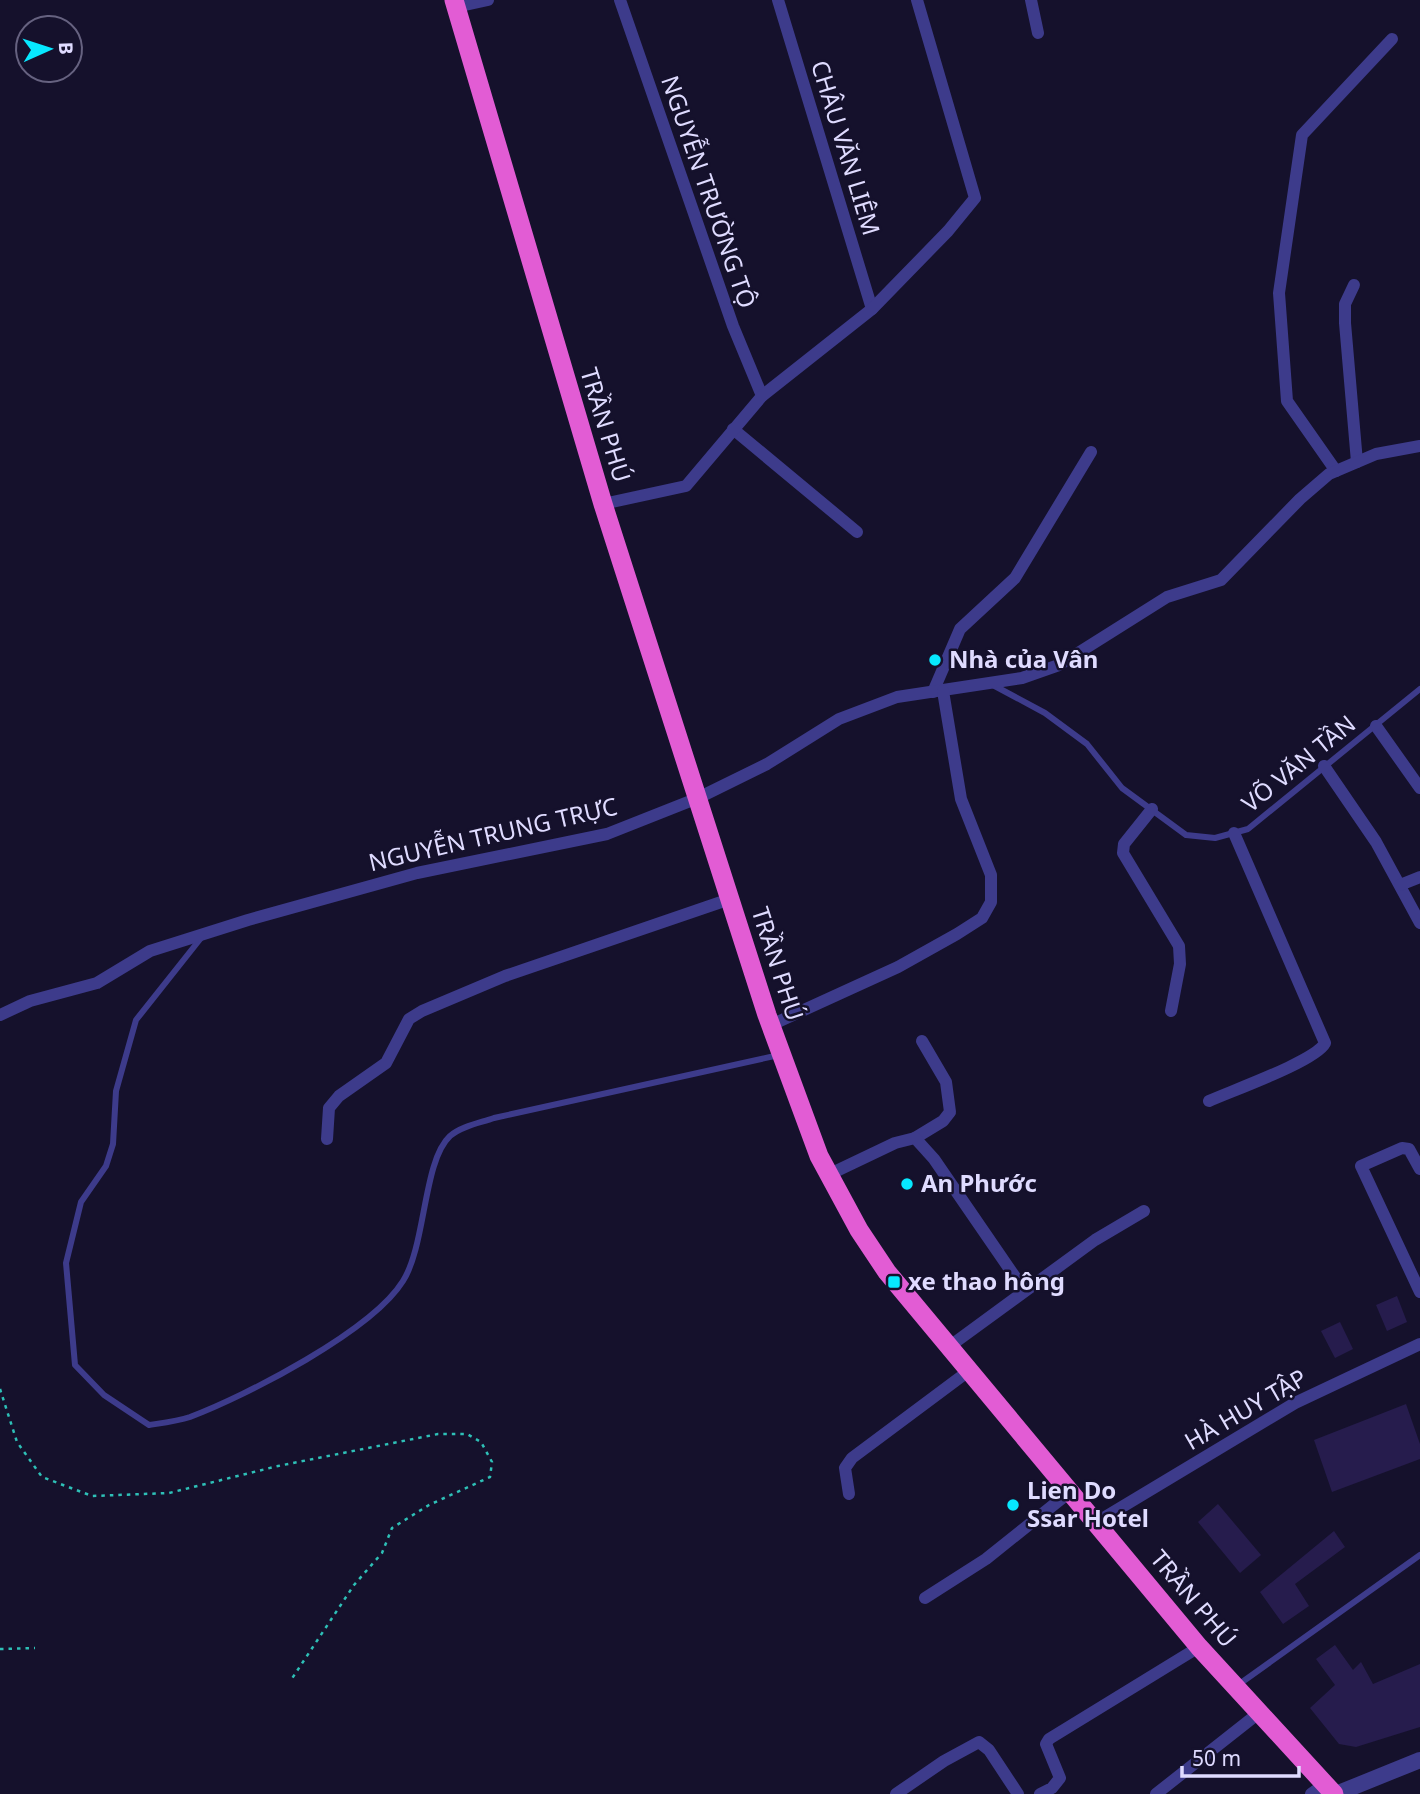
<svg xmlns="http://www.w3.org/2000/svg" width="1420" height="1794" font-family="'Noto Sans',sans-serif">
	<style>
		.building { fill: #261c4d }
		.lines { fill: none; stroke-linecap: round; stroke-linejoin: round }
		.path { stroke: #2ec0b7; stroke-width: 2.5; stroke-dasharray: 3.5 5; stroke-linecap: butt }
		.service { stroke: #3d3b8b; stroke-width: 6 }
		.minor { stroke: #3d3b8b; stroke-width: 12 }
		.tertiary { stroke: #3d3b8b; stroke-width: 16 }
		.trunk { stroke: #e25cd4; stroke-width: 19 }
		.poi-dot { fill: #07e8ff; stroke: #15112c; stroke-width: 2.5 }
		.labels { text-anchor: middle; stroke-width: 5; stroke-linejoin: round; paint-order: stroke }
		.street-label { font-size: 24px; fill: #dfdbff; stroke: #15112c }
		.poi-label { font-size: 24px; font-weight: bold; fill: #dfdbff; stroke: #15112c; text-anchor: start }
	</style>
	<rect width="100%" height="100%" fill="#15112c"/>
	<g class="building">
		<path d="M1397 1296 1407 1322 1387 1331 1376 1305Z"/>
		<path d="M1340 1322 1353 1349 1335 1358 1321 1331Z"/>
		<path d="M1406 1404 1420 1444V1459L1332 1492 1314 1440Z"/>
		<path d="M1218 1504 1261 1555 1240 1573 1198 1522Z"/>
		<path d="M1334 1531 1345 1547 1295 1584 1309 1606 1283 1624 1260 1592Z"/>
		<path d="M1335 1645 1353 1670 1361 1662 1373 1684 1420 1664V1727L1356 1747 1339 1744 1310 1708 1335 1685 1316 1659Z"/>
	</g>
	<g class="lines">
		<g class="path">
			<path d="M0 1389 17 1442 42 1477 92 1496 169 1493 278 1466 438 1434H467L481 1442 492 1462 490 1477 429 1505 392 1528 382 1553 354 1585 291 1680"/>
			<path d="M0 1649 35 1648"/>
		</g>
		<g class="service">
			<path d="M991 684 1045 713 1087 744 1122 788 1186 835 1215 838 1248 829 1420 689"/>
			<path d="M201 938 136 1020 116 1091 113 1144 106 1166 81 1202 66 1263 75 1365 104 1395 149 1425C162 1423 178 1421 190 1417 246 1396 372 1331 403 1281 426 1245 423 1161 450 1136 462 1126 480 1123 494 1118L779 1055"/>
			<path d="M1238 1685 1420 1555"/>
		</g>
		<g class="minor">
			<path d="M620 0 733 326 762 396"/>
			<path d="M778 0 872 309"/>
			<path d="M1031 0 1038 33"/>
			<path d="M456 7 488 0"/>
			<path d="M1354 285 1345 304V323L1357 462"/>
			<path d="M733 429 857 532"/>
			<path d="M1336 471 1287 401 1279 293 1302 135 1392 39"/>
			<path d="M603 504 686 486 762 396 872 309 948 231 975 198 917 0"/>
			<path d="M933 692 960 629 1015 578 1091 452"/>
			<path d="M1376 726 1420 788"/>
			<path d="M1324 766 1376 842 1420 923"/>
			<path d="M1152 809 1124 844 1123 853 1179 946 1180 964 1171 1011"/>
			<path d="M1400 885 1420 877"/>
			<path d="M0 1015 30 1001 97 983 150 951 248 920 417 873 607 834 698 798 767 764 839 719 897 697 1022 678 1059 665 1167 597 1221 580 1300 499 1329 474 1376 454 1420 446"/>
			<path d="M771 1025 898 967 957 934 982 918 991 902V875L961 799 943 691"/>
			<path d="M1209 1101C1231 1091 1316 1061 1325 1043L1234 833"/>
			<path d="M915 1138 943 1121 950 1112 946 1082 922 1041"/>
			<path d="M327 1139 329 1108 339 1096 386 1063 409 1019 422 1011 505 976 730 899"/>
			<path d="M1420 1169 1409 1149 1402 1148 1361 1166 1420 1292"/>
			<path d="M830 1174 895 1143 915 1138 934 1159 1024 1290"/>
			<path d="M950 1346 1095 1240 1144 1211"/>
			<path d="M849 1494 845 1468 852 1458 970 1370"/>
			<path d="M1097 1522 1295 1403 1420 1344"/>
			<path d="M925 1598 986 1559 1071 1491"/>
			<path d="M896 1794 944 1761 979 1742 989 1750 1018 1794"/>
			<path d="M1040 1794 1052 1788 1060 1778 1046 1744 1049 1739 1199 1647"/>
			<path d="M1156 1794 1260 1712"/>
			<path d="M1311 1794 1325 1784"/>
		</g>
		<path class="tertiary" d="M1336 1794 1420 1760"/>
		<path class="trunk" d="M454 0 603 504 767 1015 819 1156 859 1230 887 1272 1199 1647 1334 1794"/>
	</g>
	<g class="poi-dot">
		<circle cx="935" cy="660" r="7"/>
		<circle cx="907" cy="1184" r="7"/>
		<rect x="887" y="1275" width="14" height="14" rx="3.5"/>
		<circle cx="1013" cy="1505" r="7"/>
	</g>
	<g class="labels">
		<g class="street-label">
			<text transform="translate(845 148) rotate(73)" y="8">CHÂU VĂN LIÊM</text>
			<text transform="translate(708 192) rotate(71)" y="8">NGUYỄN TRƯỜNG TỘ</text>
			<text transform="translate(605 425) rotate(73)" y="8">TRẦN PHÚ</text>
			<text transform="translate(1299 764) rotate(-39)" y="8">VÕ VĂN TẦN</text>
			<text transform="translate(493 835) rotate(-13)" y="8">NGUYỄN TRUNG TRỰC</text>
			<text transform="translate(777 964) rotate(72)" y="8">TRẦN PHÚ</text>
			<text transform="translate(1246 1410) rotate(-30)" y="8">HÀ HUY TẬP</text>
			<text transform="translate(1193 1599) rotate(50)" y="8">TRẦN PHÚ</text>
		</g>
		<g class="poi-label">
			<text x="949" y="668">Nhà của Vân</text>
			<text x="921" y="1192">An Phước</text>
			<text x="908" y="1290">xe thao hông</text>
			<text x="1027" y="1499">Lien Do<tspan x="1027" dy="28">Ssar Hotel</tspan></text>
		</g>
	</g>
	<g transform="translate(49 49) rotate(87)"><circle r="33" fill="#15112c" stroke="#666280" stroke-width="2"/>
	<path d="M0-5L12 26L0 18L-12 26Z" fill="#07e8ff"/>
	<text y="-10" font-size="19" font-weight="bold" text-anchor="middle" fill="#dfdbff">B</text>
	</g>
	<path d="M1182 1766v10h117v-10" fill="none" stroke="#dfdbff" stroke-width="3.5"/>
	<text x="1192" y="1766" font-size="21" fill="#dfdbff" stroke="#15112c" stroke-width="5" paint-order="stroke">50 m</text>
</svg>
